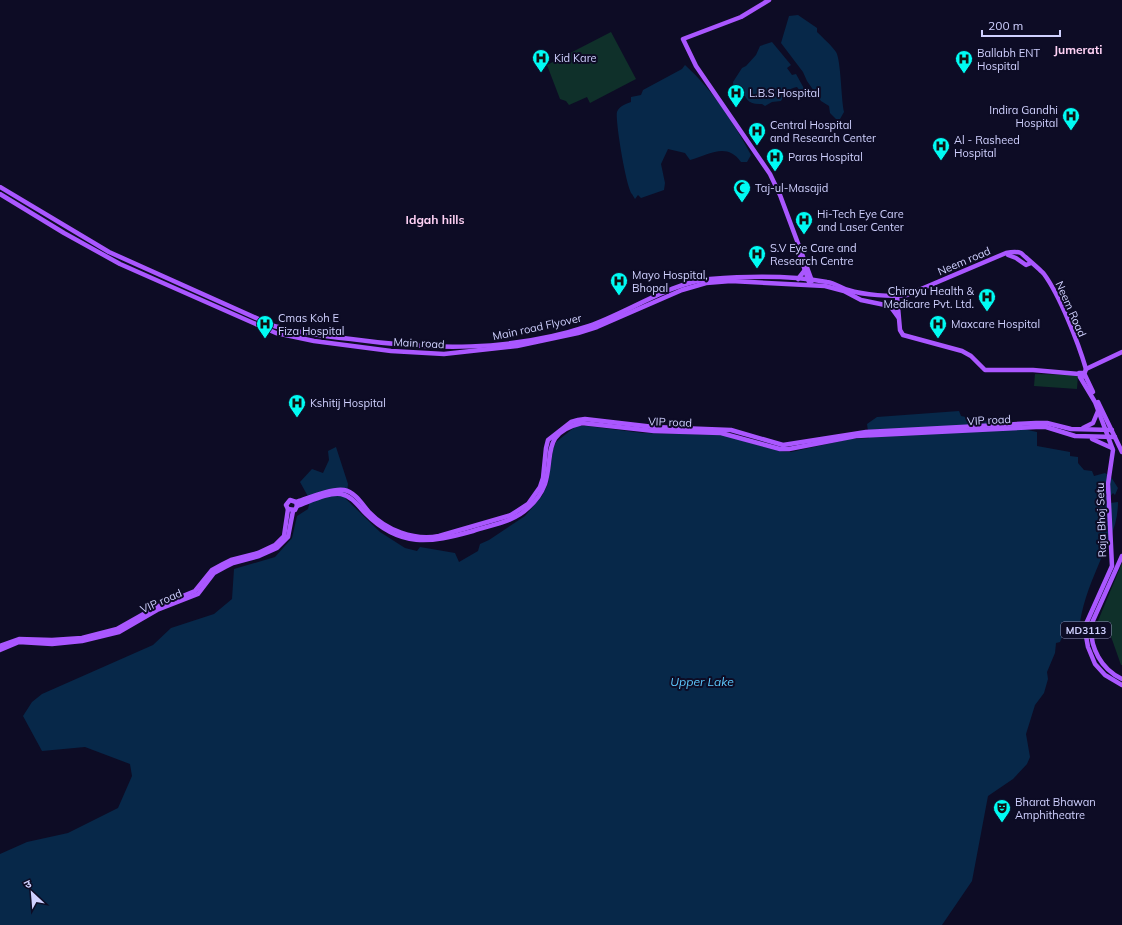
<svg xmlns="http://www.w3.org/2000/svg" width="1122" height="925" font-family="Mulish,'Noto Sans Devanagari',sans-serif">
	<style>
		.green { fill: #0f302a }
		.water { fill: #072849 }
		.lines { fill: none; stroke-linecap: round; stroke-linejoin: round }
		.major { stroke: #aa57ff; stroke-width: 4.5 }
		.labels { text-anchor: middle; stroke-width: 4; stroke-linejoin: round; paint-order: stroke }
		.shield { fill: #0d0c25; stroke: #9696be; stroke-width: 1 }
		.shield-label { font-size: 10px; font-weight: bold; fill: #d0d1ff }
		.poi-label { font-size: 11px; fill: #d0d1ff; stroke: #0d0c25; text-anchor: start }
		.street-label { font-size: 11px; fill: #d0d1ff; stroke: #0d0c25 }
		.neighbourhood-label { font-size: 12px; font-weight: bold; fill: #ffd2f5; stroke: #0d0c25 }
		.water-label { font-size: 12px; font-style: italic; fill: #5ecaff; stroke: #0d0c25 }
	</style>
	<rect width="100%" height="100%" fill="#0d0c25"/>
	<g class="green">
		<path d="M611 32 636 79 590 103 587 97 569 105 566 101 560 99 547 65Z"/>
		<path d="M1035 374 1078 375 1077 389 1034 386Z"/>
		<path d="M1122 563V665H1121L1108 628H1095Z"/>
	</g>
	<g class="water">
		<path d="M798 15 817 28V32C823 38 832 46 836 52 841 60 841 98 844 112L840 119H836L830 113 829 106 821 101 807 81 803 72 781 43 789 16Z"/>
		<path d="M772 42 791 65 787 68 792 75 796 74 806 92 803 95 797 87C788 88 785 95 781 101L772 102 765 106 762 104C748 105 746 99 741 88H734L733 82 742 68 746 66 756 55 760 46Z"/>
		<path d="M685 65C712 89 734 123 751 155L747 162H741C727 142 710 154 690 160L685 153 668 149 661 164 665 183 664 190 641 198 638 195 635 199C634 197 633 196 632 194 626 187 615 119 617 112 619 106 626 104 631 102V97L641 95 643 90 682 69Z"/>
		<path d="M959 411 961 416 1037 432V446L1070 452V456L1078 457V463L1084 470 1092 471 1094 476 1105 473 1111 477 1118 488 1115 495 1113 493 1108 499 1110 503 1118 502C1118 527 1107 544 1098 566 1089 587 1081 608 1079 631L1062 637 1060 642 1056 643 1055 653 1047 672 1048 679 1044 693 1035 705 1026 734 1030 757 1027 764 1013 779 988 796 972 881 942 925H0V854L27 842 68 833 118 808 132 776 130 764 85 747 42 751 23 716 32 702 42 694 153 645 171 628 214 614 232 599 234 569 275 557 292 538 297 516 308 509 310 500 300 482 312 469 323 473 329 460 328 451 336 447 348 484 346 499 380 532 405 548 417 551 420 547 455 553 459 562 478 551 480 544 489 540 525 516 542 496 548 484 553 450 556 442 576 426H587L643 433 723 435 779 451 791 452 850 439 869 438 867 424 877 417Z"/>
	</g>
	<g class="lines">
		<g class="major">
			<path d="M769 0 741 17 683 39 696 66 770 174 780 195 812 281"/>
			<path d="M0 187 109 252 274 326C299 333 324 336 351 339 431 350 511 352 589 326 627 313 672 282 710 279 749 276 789 275 827 282 835 283 841 288 848 290 864 295 891 297 907 295L1006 253C1011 252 1016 251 1021 253 1024 256 1042 271 1044 274 1060 296 1078 342 1086 369"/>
			<path d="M0 194 64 233 120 264 276 333 314 341 391 351 444 354 517 346 578 333 597 327 682 290 706 283 731 281 825 286 844 291 861 300 890 306 898 317"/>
			<path d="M797 247 809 282"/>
			<path d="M1008 255 1016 258 1026 265 1031 263"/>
			<path d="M798 279 805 270"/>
			<path d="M897 296 900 330 903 335 962 351 971 356 985 370H1033L1079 374"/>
			<path d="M1085 372 1086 369 1122 352"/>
			<path d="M1085 376 1081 377 1079 373H1084L1093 392"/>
			<path d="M1080 377 1095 402 1113 450 1108 484 1112 566 1086 624V636L1088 647 1095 664 1105 675 1122 685"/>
			<path d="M1098 402 1122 452"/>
			<path d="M1083 428 1093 423 1098 411"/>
			<path d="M1092 439 1112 448"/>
			<path d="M296 502 297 506 295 510 288 509 286 505 290 500 296 502C308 498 332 488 344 490 355 492 362 504 369 512 386 530 414 541 439 536L511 515 528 504 540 487 543 478 546 448 548 440 571 422 578 420 585 419 654 427 731 430 783 445 866 432 1036 423H1047L1071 429 1112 430"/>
			<path d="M297 506C309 502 328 492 341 494 352 496 359 507 366 514 400 548 430 543 473 531 491 525 514 522 528 508 535 502 542 492 545 484 554 455 541 433 582 423L654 431 721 433 780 449H789L856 436 1036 427H1046L1075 436 1115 437"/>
			<path d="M1122 556 1091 625C1090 648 1101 669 1122 679"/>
			<path d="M0 646 19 639 52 640 82 638 117 629 156 607 195 591 212 570 223 564 231 560 258 553 275 545 284 536 288 509"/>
			<path d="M0 650 19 642 52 644 82 641 119 632 157 610 198 594 214 573 225 567 233 563 259 556 277 548 288 537 293 511"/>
		</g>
	</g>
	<defs>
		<symbol id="hospital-pin" viewBox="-11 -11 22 30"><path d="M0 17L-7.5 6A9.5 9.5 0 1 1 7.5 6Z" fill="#00fbf3" stroke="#0d0c25"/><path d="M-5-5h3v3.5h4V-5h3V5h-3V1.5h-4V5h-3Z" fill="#111"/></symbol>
		<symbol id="mosque-pin" viewBox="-11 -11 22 30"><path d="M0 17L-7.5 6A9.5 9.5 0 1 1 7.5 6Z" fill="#00fbf3" stroke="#0d0c25"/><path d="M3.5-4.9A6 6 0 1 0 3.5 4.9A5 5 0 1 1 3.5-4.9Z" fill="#111"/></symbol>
		<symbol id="theatre-pin" viewBox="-11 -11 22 30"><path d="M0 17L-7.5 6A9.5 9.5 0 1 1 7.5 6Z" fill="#00fbf3" stroke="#0d0c25"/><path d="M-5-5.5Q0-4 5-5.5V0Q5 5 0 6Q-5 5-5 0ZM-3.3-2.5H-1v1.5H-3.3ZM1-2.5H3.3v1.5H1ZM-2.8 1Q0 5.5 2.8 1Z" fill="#111"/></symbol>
	</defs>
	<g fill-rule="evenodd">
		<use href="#hospital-pin" x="531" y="48" width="20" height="27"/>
		<use href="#hospital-pin" x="954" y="49" width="20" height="27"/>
		<use href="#hospital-pin" x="726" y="83" width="20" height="27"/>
		<use href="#hospital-pin" x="1061" y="106" width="20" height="27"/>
		<use href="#hospital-pin" x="747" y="121" width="20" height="27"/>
		<use href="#hospital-pin" x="931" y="136" width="20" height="27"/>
		<use href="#hospital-pin" x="765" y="147" width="20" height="27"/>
		<use href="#mosque-pin" x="732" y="178" width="20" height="27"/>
		<use href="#hospital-pin" x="794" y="210" width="20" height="27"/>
		<use href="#hospital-pin" x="747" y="244" width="20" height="27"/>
		<use href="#hospital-pin" x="609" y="271" width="20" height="27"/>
		<use href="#hospital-pin" x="977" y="287" width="20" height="27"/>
		<use href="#hospital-pin" x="255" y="314" width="20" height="27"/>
		<use href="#hospital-pin" x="928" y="314" width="20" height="27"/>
		<use href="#hospital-pin" x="287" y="393" width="20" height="27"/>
		<use href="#theatre-pin" x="992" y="798" width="20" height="27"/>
	</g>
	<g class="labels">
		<rect class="shield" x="1061" y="622" width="50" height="16" rx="3"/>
		<g class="shield-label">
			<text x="1086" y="634">MD3113</text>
		</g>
		<g class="poi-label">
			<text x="977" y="57">Ballabh ENT<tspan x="977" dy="13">Hospital</tspan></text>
			<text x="554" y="62">Kid Kare</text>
			<text x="749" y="97">L.B.S Hospital</text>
			<text x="1058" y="114" text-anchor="end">Indira Gandhi<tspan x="1058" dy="13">Hospital</tspan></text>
			<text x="770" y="129">Central Hospital<tspan x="770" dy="13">and Research Center</tspan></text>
			<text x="954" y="144">Al - Rasheed<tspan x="954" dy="13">Hospital</tspan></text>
			<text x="788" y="161">Paras Hospital</text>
			<text x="755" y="192">Taj-ul-Masajid</text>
			<text x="817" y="218">Hi-Tech Eye Care<tspan x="817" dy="13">and Laser Center</tspan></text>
			<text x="770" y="252">S.V Eye Care and<tspan x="770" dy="13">Research Centre</tspan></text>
			<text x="632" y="279">Mayo Hospital,<tspan x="632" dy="13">Bhopal</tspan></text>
			<text x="974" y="295" text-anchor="end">Chirayu Health &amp;<tspan x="974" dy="13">Medicare Pvt. Ltd.</tspan></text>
			<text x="278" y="322">Cmas Koh E<tspan x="278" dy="13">Fiza Hospital</tspan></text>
			<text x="951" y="328">Maxcare Hospital</text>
			<text x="310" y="407">Kshitij Hospital</text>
			<text x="1015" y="806">Bharat Bhawan<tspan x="1015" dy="13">Amphitheatre</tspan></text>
		</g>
		<g class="street-label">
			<text transform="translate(964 261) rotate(-23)" y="4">Neem road</text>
			<text transform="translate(1071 309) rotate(66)" y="4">Neem Road</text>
			<text transform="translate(537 327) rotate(-12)" y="4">Main road Flyover</text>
			<text transform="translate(419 343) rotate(3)" y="4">Main road</text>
			<text transform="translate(989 420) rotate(-3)" y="4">VIP road</text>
			<text transform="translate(670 422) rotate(2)" y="4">VIP road</text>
			<text transform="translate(1101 520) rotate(-92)" y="4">Raja Bhoj Setu</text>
			<text transform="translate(161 601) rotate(-24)" y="4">VIP road</text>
		</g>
		<g class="neighbourhood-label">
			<text x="1078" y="54">Jumerati</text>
			<text x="435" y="224">Idgah hills</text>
		</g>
		<g class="water-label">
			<text x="702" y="686">Upper Lake</text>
		</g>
	</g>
	<g transform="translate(32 893) rotate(334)" stroke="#0d0c25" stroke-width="3" paint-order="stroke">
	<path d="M0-3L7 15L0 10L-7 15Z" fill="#d0d1ff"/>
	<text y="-6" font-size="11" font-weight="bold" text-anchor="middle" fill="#d0d1ff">उ</text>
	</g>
	<path d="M982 30v6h78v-6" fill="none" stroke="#d0d1ff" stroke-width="2"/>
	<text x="988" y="30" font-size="12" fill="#d0d1ff" stroke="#0d0c25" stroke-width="3" paint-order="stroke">200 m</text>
</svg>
